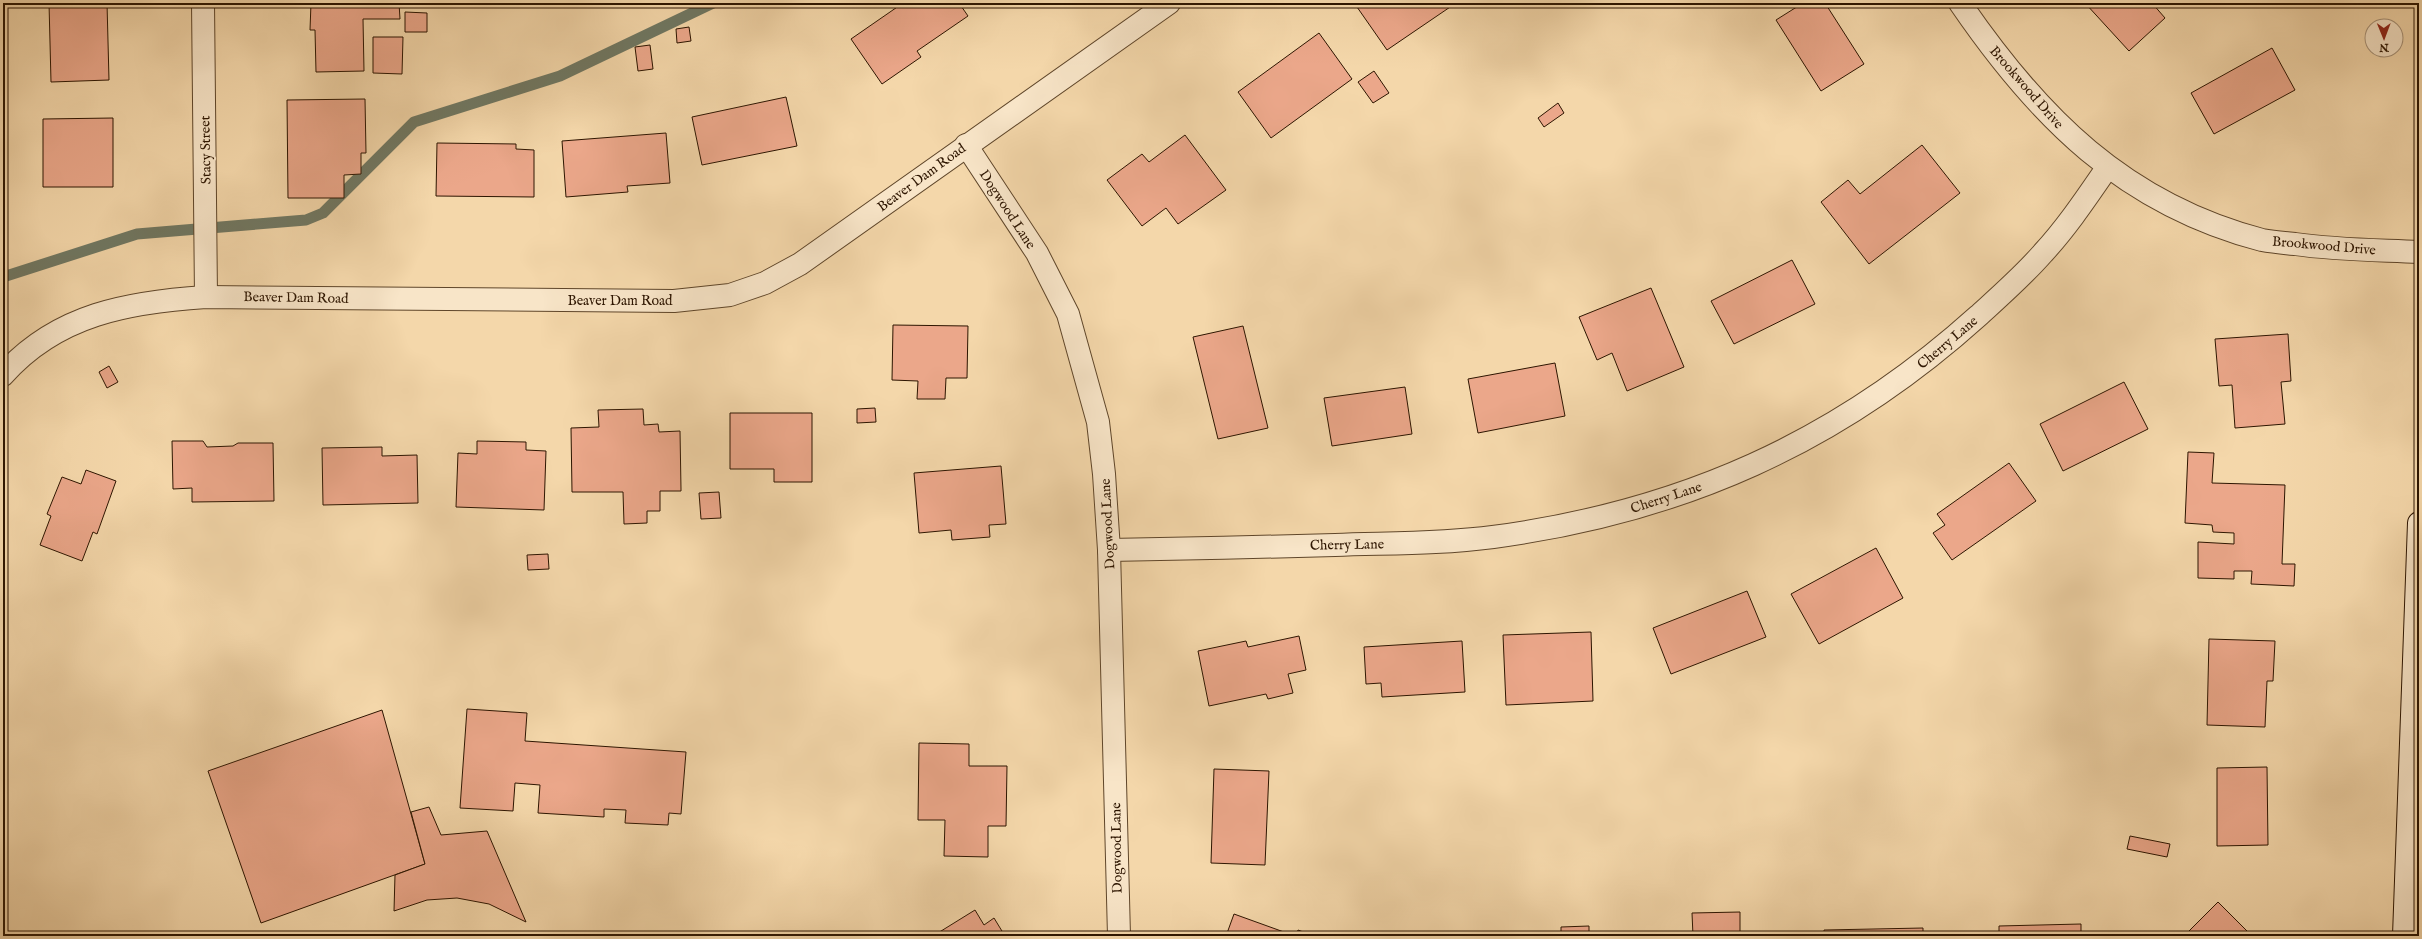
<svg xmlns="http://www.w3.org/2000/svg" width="2422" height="939" font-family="'IM FELL English',serif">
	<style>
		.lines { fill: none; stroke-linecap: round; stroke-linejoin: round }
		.stream { stroke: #707863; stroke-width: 11 }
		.building { fill: #eba78a; stroke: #2d1500 }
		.minor-casing { stroke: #5f462a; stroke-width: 24 }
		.secondary-casing { stroke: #2d1500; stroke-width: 24 }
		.minor { stroke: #f8e5c8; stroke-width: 22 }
		.secondary { stroke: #f8e5c8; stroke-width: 22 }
		.labels { text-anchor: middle; stroke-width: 4; stroke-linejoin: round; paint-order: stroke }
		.street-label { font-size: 14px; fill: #2d1500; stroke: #f8e5c8 }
	</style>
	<rect width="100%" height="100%" fill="#f4d7aa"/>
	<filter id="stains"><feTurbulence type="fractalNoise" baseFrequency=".005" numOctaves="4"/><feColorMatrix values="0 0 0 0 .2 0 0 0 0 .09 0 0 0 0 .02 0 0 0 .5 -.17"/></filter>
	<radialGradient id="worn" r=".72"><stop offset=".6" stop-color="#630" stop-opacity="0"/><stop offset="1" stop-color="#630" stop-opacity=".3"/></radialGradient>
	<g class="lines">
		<path class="stream" d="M3 277 137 234 306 220 323 213 414 122 560 76 713 3"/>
	</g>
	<g class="building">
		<path d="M49 3H107L109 80 51 82Z"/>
		<path d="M311 3H399L400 19H363L364 71 316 72 315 30H310Z"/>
		<path d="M903 3H959L968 16 917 51 921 57 882 84 851 39Z"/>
		<path d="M1362 3H1456L1387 50 1357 7Z"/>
		<path d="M1803 3H1825L1864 64 1821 91 1776 20Z"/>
		<path d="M2085 3H2152L2165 18 2129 51Z"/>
		<path d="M405 12 427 13V32H405Z"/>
		<path d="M689 27 691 41 677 43 676 29Z"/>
		<path d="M1319 33 1352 79 1271 138 1238 92Z"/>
		<path d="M373 37H403L402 74 373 73Z"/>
		<path d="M650 45 653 69 638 71 635 47Z"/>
		<path d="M2272 48 2295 90 2214 134 2191 93Z"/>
		<path d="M1374 71 1389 93 1373 103 1358 82Z"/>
		<path d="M786 97 797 146 702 165 692 117Z"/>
		<path d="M365 99 366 153H361V174L344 175V198H288L287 100Z"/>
		<path d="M1558 103 1564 113 1544 127 1538 118Z"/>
		<path d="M113 118V187H43V119Z"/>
		<path d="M666 133 670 183 627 186 628 192 566 197 562 141Z"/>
		<path d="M1185 135 1226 190 1178 224 1166 208 1142 226 1107 180 1142 154 1149 162Z"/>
		<path d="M437 143 516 144V149L534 150V197L436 196Z"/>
		<path d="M1922 145 1960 193 1869 264 1821 202 1848 180 1860 194Z"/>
		<path d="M1792 260 1815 304 1734 344 1711 301Z"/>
		<path d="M1651 288 1684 367 1627 391 1612 353 1597 360 1579 317Z"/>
		<path d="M893 325 968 326 967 378H946L945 399H917L918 381 892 380Z"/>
		<path d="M1243 326 1268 428 1218 439 1193 337Z"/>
		<path d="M2288 334 2291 381 2281 382 2285 424 2235 428 2232 385 2219 386 2215 339Z"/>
		<path d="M1555 363 1565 416 1478 433 1468 379Z"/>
		<path d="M109 366 118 382 107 388 99 372Z"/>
		<path d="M2124 382 2148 429 2063 471 2040 424Z"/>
		<path d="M1405 387 1412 434 1332 446 1324 398Z"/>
		<path d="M875 408 876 422 857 423V409Z"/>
		<path d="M643 409 644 425 658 424 659 432 680 431 681 489V491H660V511H647V523L624 524 623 492H572L571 428 599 427 598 410Z"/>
		<path d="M730 413H812V482H774V469H730Z"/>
		<path d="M172 441H203L207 447 233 446 238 443H273L274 501 192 502V488L173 489Z"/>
		<path d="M477 441 526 442V450L546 451 544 510 456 507 458 453 477 454Z"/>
		<path d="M382 447V456L417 455 418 503 323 505 322 448Z"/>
		<path d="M2188 452 2214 453 2212 483 2285 485 2282 564H2295L2294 586 2251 584 2252 571H2234V579L2198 578V542L2234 544V533L2213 532 2212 525 2185 523Z"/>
		<path d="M2009 463 2036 501 1952 560 1933 533 1945 525 1937 514Z"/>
		<path d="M1001 466 1006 524 989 525 990 537 952 540 951 530 919 533 914 473Z"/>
		<path d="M86 470 116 481 97 534 93 532 82 561 40 545 51 516 47 514 62 477 81 484Z"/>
		<path d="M719 492 721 518 701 519 699 493Z"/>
		<path d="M1876 548 1903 598 1819 644 1791 594Z"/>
		<path d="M548 554 549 569 528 570 527 555Z"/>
		<path d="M1747 591 1766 637 1671 674 1653 628Z"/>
		<path d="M1591 632 1593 701 1506 705 1503 635Z"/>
		<path d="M1299 636 1306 670 1288 674 1293 693 1268 699 1266 694 1209 706 1198 651 1246 641 1248 647Z"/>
		<path d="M2209 639 2275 641 2273 681H2267L2265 727 2207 725Z"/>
		<path d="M1462 641 1465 692 1382 697 1381 683 1366 684 1364 647Z"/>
		<path d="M467 709 527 713 525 741 686 752 681 814 669 813 668 825 625 823 626 810 604 809V817L538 813 540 785 515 783 513 811 460 808Z"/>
		<path d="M382 710 425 864 261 923 208 771Z"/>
		<path d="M919 743 969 744V766H1007L1006 826H988V857L944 856 945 820H918Z"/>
		<path d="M2267 767 2268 845 2217 846V768Z"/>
		<path d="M1214 769 1269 771 1265 865 1211 863Z"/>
		<path d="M429 807 441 835 487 831 526 922 489 904 457 898 427 900 394 911 395 875 425 864 411 812Z"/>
		<path d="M2130 836 2170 844 2167 857 2127 849Z"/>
		<path d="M2218 902 2252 936H2184Z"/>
		<path d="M975 910 984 925 994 918 1005 936H933Z"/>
		<path d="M1740 912V936H1693L1692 913Z"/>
		<path d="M1234 914 1295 936H1226Z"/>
		<path d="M2081 924V936H1999V926Z"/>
		<path d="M1589 926V936H1561V927Z"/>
		<path d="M1923 928V936H1824V930Z"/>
		<path d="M1298 930 1314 936H1296Z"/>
	</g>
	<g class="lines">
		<defs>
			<g id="minor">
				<path d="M203 3 206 297"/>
				<path d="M1960 3C2038 117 2124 204 2262 240 2273 242 2284 243 2295 244 2336 250 2378 250 2419 252"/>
				<path d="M966 145 1037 253 1068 314 1098 422 1104 474 1109 550 1119 936"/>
				<path d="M3 375C57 314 129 302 206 297L674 301 730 295 765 283 800 264 1169 3"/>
				<path d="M1109 550C1184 549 1260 547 1335 545 1387 543 1440 544 1493 537 1681 512 1837 443 1978 316 2000 296 2023 276 2043 253 2067 227 2087 197 2107 168"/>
			</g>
			<path id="secondary" d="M2404 936 2419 523"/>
		</defs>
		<use href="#minor" class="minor-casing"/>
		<use href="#secondary" class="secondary-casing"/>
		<use href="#minor" class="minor"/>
		<use href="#secondary" class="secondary"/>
	</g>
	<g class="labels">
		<g class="street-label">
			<text transform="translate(2027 87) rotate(49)" y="5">Brookwood Drive</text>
			<text transform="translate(205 150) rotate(-91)" y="5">Stacy Street</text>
			<text transform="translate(921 177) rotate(-36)" y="5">Beaver Dam Road</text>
			<text transform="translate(1008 209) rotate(57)" y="5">Dogwood Lane</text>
			<text transform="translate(2324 245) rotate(5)" y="5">Brookwood Drive</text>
			<text transform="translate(296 297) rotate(1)" y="5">Beaver Dam Road</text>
			<text x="620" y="305">Beaver Dam Road</text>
			<text transform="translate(1947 342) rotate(-40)" y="5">Cherry Lane</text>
			<text transform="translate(1666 497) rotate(-18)" y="5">Cherry Lane</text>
			<text transform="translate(1107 524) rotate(-93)" y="5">Dogwood Lane</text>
			<text transform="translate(1347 544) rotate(-1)" y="5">Cherry Lane</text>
			<text transform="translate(1116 848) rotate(-91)" y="5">Dogwood Lane</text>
		</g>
	</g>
	<rect width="2422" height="939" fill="none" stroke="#f4d7aa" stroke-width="16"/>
	<rect x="4" y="4" width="2414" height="931" fill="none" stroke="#2d1500" stroke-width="2"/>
	<rect x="8" y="8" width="2406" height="923" fill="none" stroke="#2d1500"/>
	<g transform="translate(2384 38) rotate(179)"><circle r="19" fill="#f8e5c8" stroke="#a79278"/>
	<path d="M0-3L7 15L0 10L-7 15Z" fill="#8f2418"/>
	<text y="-6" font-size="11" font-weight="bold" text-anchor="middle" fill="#2d1500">N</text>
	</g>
	<rect width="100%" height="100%" filter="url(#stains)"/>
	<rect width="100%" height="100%" fill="url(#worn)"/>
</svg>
